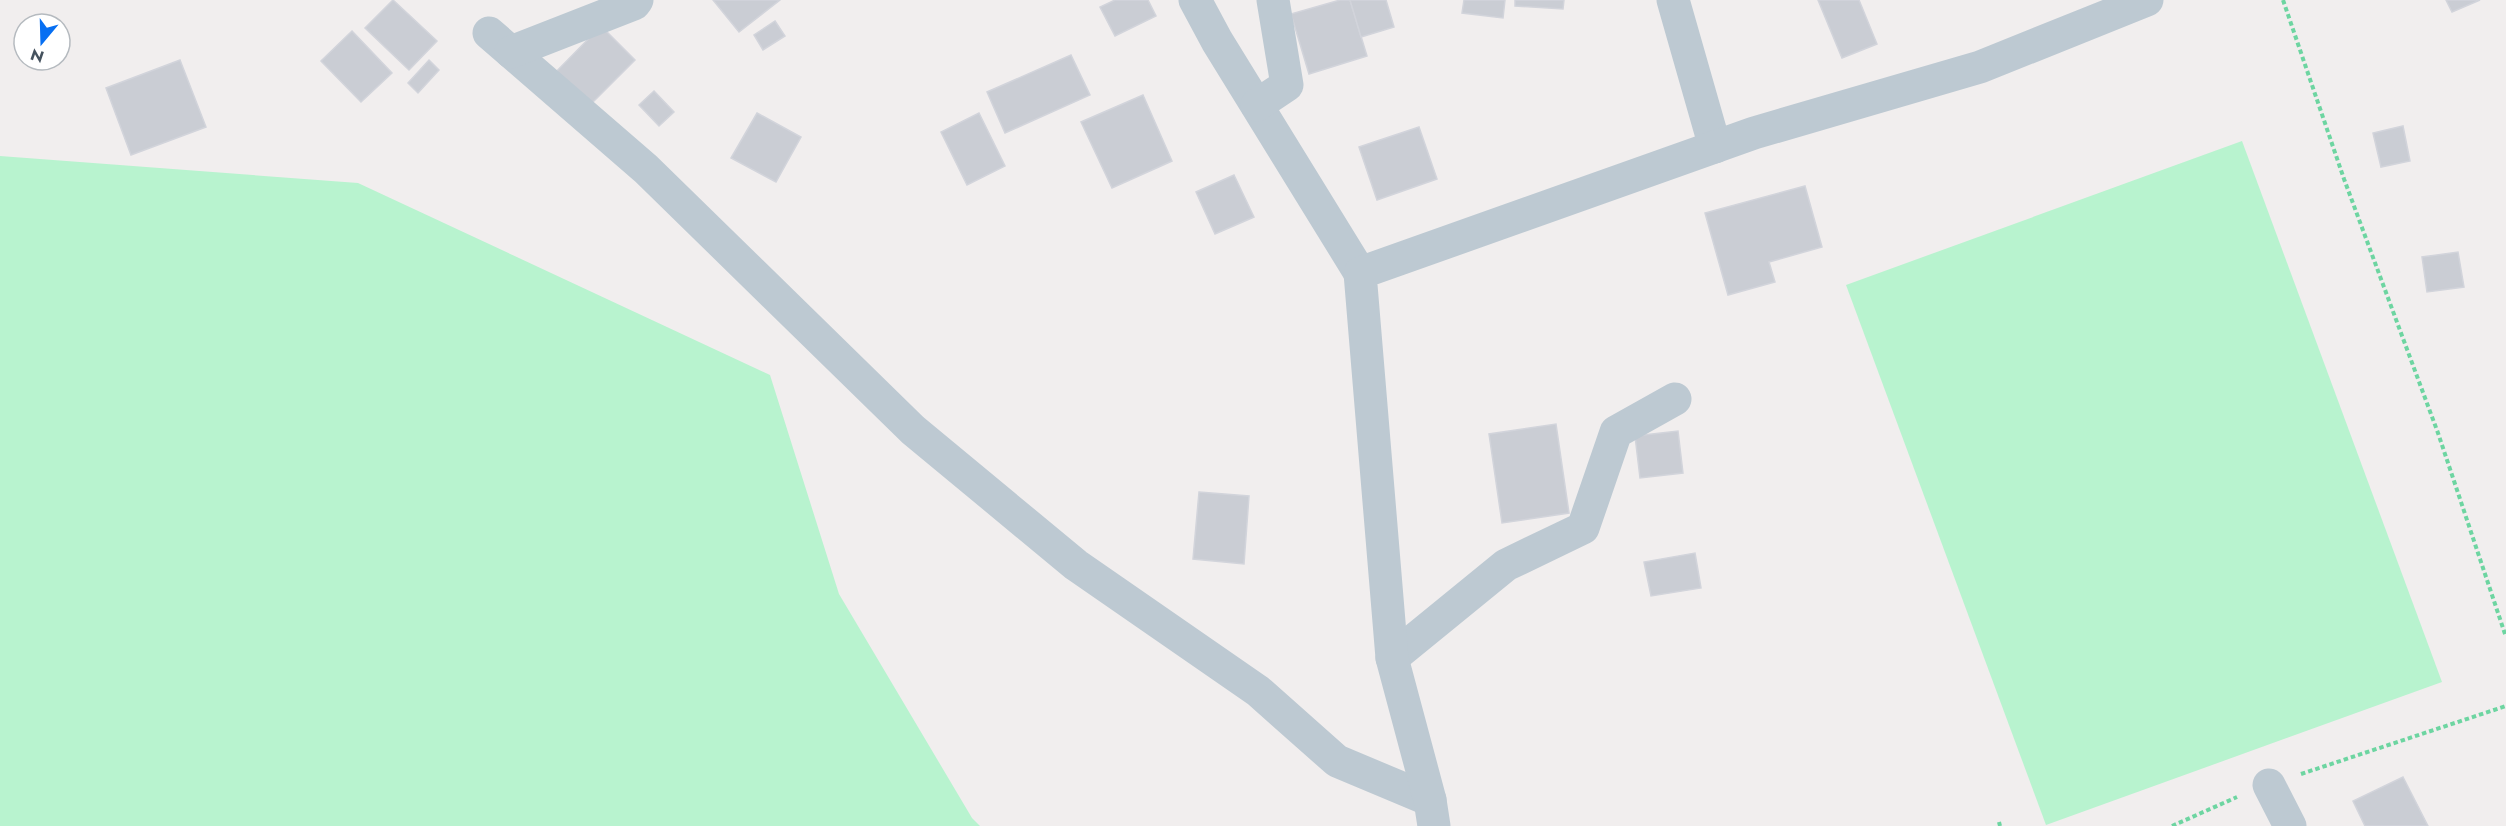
<svg xmlns="http://www.w3.org/2000/svg" width="2506" height="826" font-family="Jost,sans-serif">
	<style>
		.green { fill: #b8f3cf }
		.building { fill: #cacdd4; stroke: #d2d4db; stroke-width: 1.5 }
		.lines { fill: none; stroke-linecap: round; stroke-linejoin: round }
		.path { stroke: #6dd5a1; stroke-width: 4; stroke-dasharray: 4.5 3; stroke-linecap: butt }
		.minor { stroke: #bdc9d2; stroke-width: 33 }
	</style>
	<rect width="100%" height="100%" fill="#f1eeee"/>
	<g class="green">
		<path d="M2242 141 2442 682 2046 825 1846 285Z"/>
		<path d="M0 156 358 183 770 375 839 594 972 818 980 826H0Z"/>
	</g>
	<g class="building">
		<path d="M393 0 437 41 409 70 365 28Z"/>
		<path d="M713 0H780L739 32Z"/>
		<path d="M1115 0H1148L1156 16 1115 36 1100 7Z"/>
		<path d="M1340 0H1350L1367 56 1309 74 1291 14Z"/>
		<path d="M1350 0H1386L1394 27 1361 37Z"/>
		<path d="M1464 0H1505L1503 18 1462 13Z"/>
		<path d="M1515 0H1564L1563 9 1515 6Z"/>
		<path d="M1818 0H1859L1877 44 1842 58Z"/>
		<path d="M2446 0H2480L2452 12Z"/>
		<path d="M775 21 785 36 763 50 754 35Z"/>
		<path d="M601 26 635 60 583 112 550 78Z"/>
		<path d="M352 31 392 73 361 102 321 61Z"/>
		<path d="M1071 55 1090 95 1005 133 987 92Z"/>
		<path d="M180 60 206 127 131 155 106 88Z"/>
		<path d="M429 60 439 70 418 93 408 83Z"/>
		<path d="M654 91 674 112 659 126 639 105Z"/>
		<path d="M1143 95 1172 161 1112 188 1081 122Z"/>
		<path d="M757 113 801 137 776 182 731 158Z"/>
		<path d="M979 113 1005 166 967 185 941 132Z"/>
		<path d="M2403 126 2410 161 2381 167 2373 133Z"/>
		<path d="M1419 127 1437 179 1377 200 1359 147Z"/>
		<path d="M1234 175 1254 217 1215 234 1196 192Z"/>
		<path d="M1805 186 1822 247 1769 262 1775 282 1728 295 1705 213Z"/>
		<path d="M2458 252 2464 287 2427 292 2422 257Z"/>
		<path d="M1556 424 1569 513 1502 523 1489 434Z"/>
		<path d="M1678 431 1683 473 1640 478 1635 436Z"/>
		<path d="M1199 492 1249 496 1244 564 1193 559Z"/>
		<path d="M1695 553 1701 588 1651 596 1644 562Z"/>
		<path d="M2403 777 2428 826H2365L2353 801Z"/>
	</g>
	<g class="lines">
		<g class="path">
			<path d="M2283 0 2344 179 2438 433 2506 637"/>
			<path d="M2301 774 2506 706"/>
			<path d="M1999 822 2000 826"/>
			<path d="M2172 826 2237 797"/>
		</g>
		<g class="minor">
			<path d="M1195 0 1217 41 1360 273"/>
			<path d="M1673 0 1715 147"/>
			<path d="M489 33 646 169 913 430 1076 565 1258 691 1337 761 1430 800"/>
			<path d="M511 52 634 4 637 0"/>
			<path d="M1257 105 1287 85 1273 0"/>
			<path d="M1392 658 1506 565 1583 528 1616 432 1675 399"/>
			<path d="M2269 785 2290 826"/>
			<path d="M1434 826 1430 800 1392 658 1360 273 1754 133 1980 67 2147 0"/>
		</g>
	</g>
	<g transform="translate(42 42) rotate(199)"><circle r="28" fill="#ffffff" stroke="#b5babf" stroke-width="1.5"/>
	<path d="M0-4.5L10 22L0 15L-10 22Z" fill="#076ff2"/>
	<text y="-9" font-size="16" font-weight="bold" text-anchor="middle" fill="#45525e">N</text>
	</g>
</svg>
